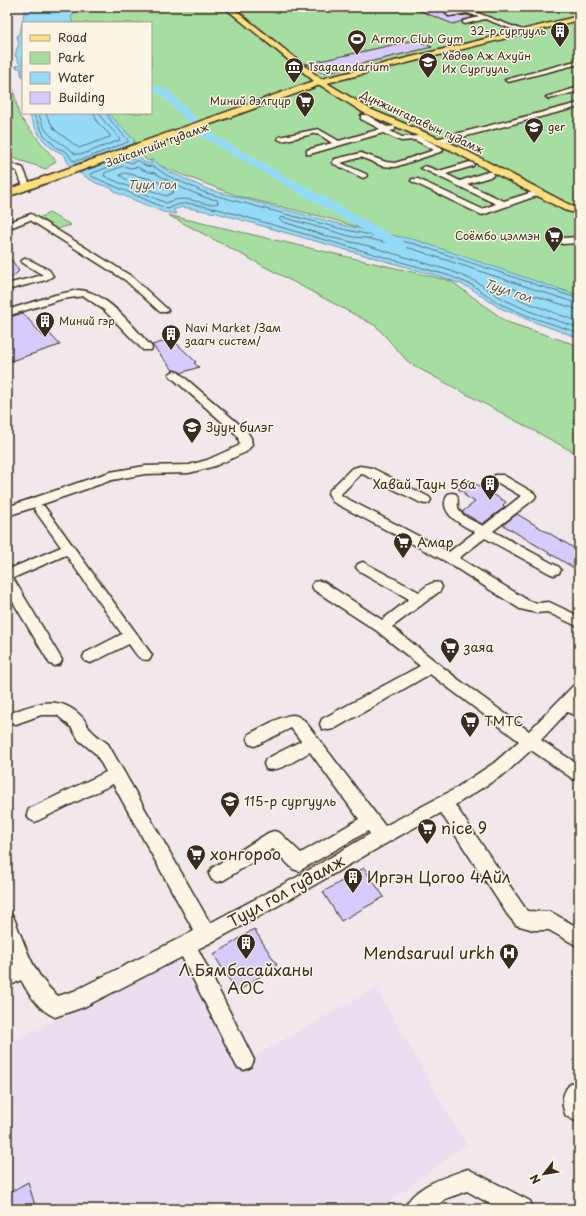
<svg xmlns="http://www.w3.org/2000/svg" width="586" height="1216" font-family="'Playpen Sans',sans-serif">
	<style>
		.built { fill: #e9dff1 }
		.green { fill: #a6dea2; stroke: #708460 }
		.water { fill: #95dbf7; stroke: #7194a0 }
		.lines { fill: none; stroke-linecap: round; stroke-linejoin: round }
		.shore { stroke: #5f7175; stroke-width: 1 }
		.stream { stroke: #7194a0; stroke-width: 1.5 }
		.river { fill: #95dbf7; fill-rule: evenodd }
		.building { fill: #d7cbfd; stroke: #3b2a1e }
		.minor-casing { stroke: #3b2a1e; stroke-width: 3 }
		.major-casing { stroke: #3b2a1e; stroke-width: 3 }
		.minor { fill: #fcf5e5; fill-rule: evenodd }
		.major { fill: #fce080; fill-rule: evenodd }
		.labels { text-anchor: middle; stroke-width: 3; stroke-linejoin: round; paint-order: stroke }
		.far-poi-label { font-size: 11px; fill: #3b2a1e; stroke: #fcf5e5; text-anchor: start }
		.far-street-label { font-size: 11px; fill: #3b2a1e; stroke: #fcf5e5 }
		.far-water-label { font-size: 12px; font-style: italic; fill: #525654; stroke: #fcf5e5 }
		.poi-label { font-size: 13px; fill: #3b2a1e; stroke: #fcf5e5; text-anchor: start }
		.near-poi-label { font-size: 16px; fill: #3b2a1e; stroke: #fcf5e5; text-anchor: start }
		.near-street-label { font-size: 16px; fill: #3b2a1e; stroke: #fcf5e5 }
	</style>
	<rect width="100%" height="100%" fill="#f1e8ec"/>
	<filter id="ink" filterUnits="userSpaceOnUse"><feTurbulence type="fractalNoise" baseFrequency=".025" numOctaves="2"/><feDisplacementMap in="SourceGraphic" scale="8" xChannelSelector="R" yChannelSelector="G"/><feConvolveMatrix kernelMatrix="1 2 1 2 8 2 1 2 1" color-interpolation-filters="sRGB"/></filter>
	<g filter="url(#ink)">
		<path class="built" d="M199 949 255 1056 376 988 466 1144 380 1209H7V1044Z"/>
		<g class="green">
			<path d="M79 7H579V295L331 219 238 196 180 174 145 159 134 145V140L108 113H151V23H72L71 17Z"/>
			<path d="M7 59 19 116 56 161 46 169 7 156Z"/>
			<path d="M49 213 71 225 57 229 39 218Z"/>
			<path d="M168 215 451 281 507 322 579 346V455L409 363 376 326Z"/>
		</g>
		<g class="water">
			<path d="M25 7H79L71 17 73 23H23V77L21 74V69L15 67 20 64 15 55 19 43 17 37 21 29Z"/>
			<path d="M29 113H108L134 140V145L71 166 69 165 64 154C45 148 35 131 29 113Z"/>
			<path d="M136 153 144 162 152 164 151 159 168 171 207 189 343 225 416 240 579 296V338L526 319 498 307 470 288 448 279 217 213 182 207 173 210 177 214 163 212 117 193 111 188 96 183 79 173 126 156 133 160 130 155Z"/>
		</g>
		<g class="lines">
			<g class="shore">
				<path d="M33 113 44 135 57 148 66 151 73 161 84 159 128 142V140L112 122 106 113"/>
				<path d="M38 113C41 119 43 128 48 133 56 142 67 145 75 154H83L120 140C115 129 103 125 100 113"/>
				<path d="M45 113 55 130 79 148 110 137V135L97 122 94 113"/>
				<path d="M124 166 130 168 137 167 148 172 155 173 180 187 204 197 217 200 218 203C199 208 191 192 166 203L104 176 105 173Z"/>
				<path d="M125 173 155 180 174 192 166 196C151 190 132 186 120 175Z"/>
				<path d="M579 299 415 244 342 229 206 193 166 175 155 167 146 166 138 160 132 163 125 161 90 174 91 176 165 208 169 209C184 198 201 207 218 209L450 276 472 285 500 304 528 316 579 333"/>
				<path d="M579 304 413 249 366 238 353 237 282 217 279 219 281 221 329 237 369 246 451 271 475 281 503 299 529 311 579 328"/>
				<path d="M579 310 493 282 491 283V285L523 301 579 322"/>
			</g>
			<g class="stream">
				<path d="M388 7H402"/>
				<path d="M238 8 287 9 322 7"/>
			</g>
			<path class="river" d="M151 83 168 90 212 134 406 243 408 246 406 249 401 250 396 249 204 138 160 94 151 90Z"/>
		</g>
		<g class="building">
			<path d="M436 7H451L458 10 445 13 448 17 467 15 474 17 453 24 418 10Z"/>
			<path d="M415 40 432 47 323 73 306 64Z"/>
			<path d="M7 253 19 271 7 282Z"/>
			<path d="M23 313 43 336 50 334 60 345 11 361 7 357V318Z"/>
			<path d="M172 339 196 362 194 363 199 367 181 373 173 370 152 345Z"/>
			<path d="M469 480 506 502 503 505 505 507 482 524 462 512 475 502 464 495 466 494 458 489Z"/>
			<path d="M517 514 579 551V564L574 568 503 525Z"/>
			<path d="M364 868 384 897 341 921 323 892Z"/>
			<path d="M254 929 277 965 237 992 214 955Z"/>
			<path d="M28 1182 36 1209H7V1194Z"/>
		</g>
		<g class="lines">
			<defs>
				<g id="minor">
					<path d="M467 9 525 31 520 32 485 19 465 24 463 23V21L479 17 467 13 449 16 446 14Z"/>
					<path d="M579 60V64L508 82 505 80Z"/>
					<path d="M579 87V91L549 99 546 97Z"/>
					<path d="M579 103V107L439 143 435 141 436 139Z"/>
					<path d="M361 115H367L387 127 395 126V130L390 131 402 137 419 136 442 148 443 151 395 167 382 166 361 157 341 163 366 174 367 176 363 178 332 163 335 159 361 153 386 162 395 163 434 150 415 140 401 141 383 133 310 154H307V150L332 143 317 133 282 141 278 139 279 137 318 129 339 141 380 129 361 119Z"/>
					<path d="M7 162 23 168 31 187 30 189H24L17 171 7 167Z"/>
					<path d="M470 162 474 164 473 166 446 174 460 181 487 172H493V176L467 184 504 201 539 190 543 192 542 194 482 215 411 181 412 179H418L482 209 496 204 421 168 425 166 439 171Z"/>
					<path d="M31 214 131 276 166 308 168 310 166 312H160L125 280 30 220 7 229V223Z"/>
					<path d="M579 237V243L562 244 558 241 562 238Z"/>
					<path d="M26 258 49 270 53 276 46 280 7 290V284L43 275 23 263 21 261Z"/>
					<path d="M78 290C105 290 133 327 151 346L152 348 151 350H143L104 310 84 296 62 299 7 316V310L55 295Z"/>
					<path d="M174 371 178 372 246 430 251 438 252 445 246 452 215 466 189 473 145 474 112 480 40 505 44 506 152 655 150 659C139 663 135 652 129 644L95 661 90 663 85 661 83 657 85 653 122 634 66 555 13 578 62 660 60 664 55 666 50 664 7 592V570L61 547 36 512 34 509 35 507 7 516V507L110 472 145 466 189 465 207 460 238 446 240 444 237 435 170 376 169 374Z"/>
					<path d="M360 466 372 468 429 497 431 500 429 503 425 504 421 503 365 475 361 474 341 494 342 496 449 552 475 532C462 525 436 513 448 494L452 493 456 494C459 498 457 502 458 507 460 517 475 521 483 526L521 496 495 481 493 478 495 475H503L534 493 536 496 534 499 493 531 559 567 561 570 559 573 554 575 549 573 485 538 459 558 529 601 537 603 549 602 579 616V627L547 612 537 613 520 609 445 561 333 502 328 493 330 490 351 469Z"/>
					<path d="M363 562 419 592C426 587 431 581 440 583L442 587 440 591 392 627 459 680 529 731 574 685 579 683V699L577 702 579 703V717L567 712 541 740 579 765V781L573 779 531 750 506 773 455 805 527 911 551 912 579 928V947L549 930H534L516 925 507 914 441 813C359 857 281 907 198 949L254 1060 251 1067 244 1070 237 1067 182 957 84 1007 55 1017C39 1010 29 995 21 980L7 987V967L14 964 7 946V913L13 916C25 944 33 976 58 996L74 991 194 931 113 784 41 819 35 822 29 819 27 814 29 809 106 772 96 754 79 740 71 727 57 715H41L16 724 11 723 8 718 11 713C37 703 59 694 82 717 86 721 87 727 91 730 96 736 102 739 108 744L210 923 297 877 370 834 368 831 299 871 293 869 273 849 224 880 218 882 212 880 209 874 212 868 268 833 274 831 280 833 301 853 359 819 310 752C298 758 279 773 266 769L264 764 266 759 301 741 291 728 255 746 249 744 247 739 249 734C260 729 281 715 293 715 297 715 300 718 304 720L385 826 453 790 494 763 519 741 430 674 334 729 328 730 322 729 320 724 322 719 420 666 377 631 314 590 312 586 314 582 319 581 324 582 382 620 409 599 358 570 356 567 358 564Z"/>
					<path d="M579 1079V1123L566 1116C559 1101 563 1085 579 1079Z"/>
					<path d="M468 1169 530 1201 533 1209H499L467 1191 445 1199 433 1209H404C414 1185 446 1177 468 1169Z"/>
				</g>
				<path id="major" d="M224 7H232L321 79 579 16V20L327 83 370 109 457 146 572 206 579 208V214L564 210 451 150 364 113 320 85 7 197V190L314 81Z"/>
			</defs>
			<use href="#minor" class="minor-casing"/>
			<use href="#major" class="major-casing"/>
			<use href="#minor" class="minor"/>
			<use href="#major" class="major"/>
		</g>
	</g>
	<defs>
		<symbol id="building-pin" viewBox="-11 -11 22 30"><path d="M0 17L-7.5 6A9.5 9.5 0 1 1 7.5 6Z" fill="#3b2a1e" stroke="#fcf5e5"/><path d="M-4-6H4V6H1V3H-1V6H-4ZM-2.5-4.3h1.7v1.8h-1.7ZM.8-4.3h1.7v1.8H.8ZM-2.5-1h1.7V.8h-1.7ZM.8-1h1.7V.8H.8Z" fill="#fff"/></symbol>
		<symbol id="stadium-pin" viewBox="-11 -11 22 30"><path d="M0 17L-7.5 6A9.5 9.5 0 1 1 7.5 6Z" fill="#3b2a1e" stroke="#fcf5e5"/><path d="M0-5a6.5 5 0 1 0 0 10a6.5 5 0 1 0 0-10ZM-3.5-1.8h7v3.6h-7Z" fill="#fff"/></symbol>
		<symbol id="university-pin" viewBox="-11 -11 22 30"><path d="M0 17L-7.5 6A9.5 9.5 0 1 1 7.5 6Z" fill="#3b2a1e" stroke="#fcf5e5"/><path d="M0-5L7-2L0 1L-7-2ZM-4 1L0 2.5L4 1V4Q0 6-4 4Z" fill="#fff"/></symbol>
		<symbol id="museum-pin" viewBox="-11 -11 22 30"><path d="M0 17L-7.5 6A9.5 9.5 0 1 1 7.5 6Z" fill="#3b2a1e" stroke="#fcf5e5"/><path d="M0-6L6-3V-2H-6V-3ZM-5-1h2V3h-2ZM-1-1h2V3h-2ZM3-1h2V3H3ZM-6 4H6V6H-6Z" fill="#fff"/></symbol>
		<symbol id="supermarket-pin" viewBox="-11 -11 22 30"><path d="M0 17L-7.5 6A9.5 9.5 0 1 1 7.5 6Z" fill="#3b2a1e" stroke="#fcf5e5"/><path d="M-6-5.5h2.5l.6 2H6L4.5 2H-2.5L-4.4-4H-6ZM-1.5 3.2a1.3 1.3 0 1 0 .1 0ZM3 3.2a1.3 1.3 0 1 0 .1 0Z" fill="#fff"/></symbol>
		<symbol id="school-pin" viewBox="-11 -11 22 30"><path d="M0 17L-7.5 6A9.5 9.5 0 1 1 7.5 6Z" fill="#3b2a1e" stroke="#fcf5e5"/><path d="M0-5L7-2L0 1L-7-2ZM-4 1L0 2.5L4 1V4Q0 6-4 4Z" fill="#fff"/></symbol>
		<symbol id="hospital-pin" viewBox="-11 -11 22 30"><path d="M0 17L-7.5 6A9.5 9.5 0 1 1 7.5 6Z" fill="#3b2a1e" stroke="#fcf5e5"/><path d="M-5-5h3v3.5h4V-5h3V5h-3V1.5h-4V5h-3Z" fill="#fff"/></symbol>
	</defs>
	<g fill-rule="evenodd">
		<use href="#building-pin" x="549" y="20" width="22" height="30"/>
		<use href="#stadium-pin" x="346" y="28" width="22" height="30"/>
		<use href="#university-pin" x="417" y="51" width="22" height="30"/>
		<use href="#museum-pin" x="283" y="56" width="22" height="30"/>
		<use href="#supermarket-pin" x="294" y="90" width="22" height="30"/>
		<use href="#school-pin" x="523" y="116" width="22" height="30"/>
		<use href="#supermarket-pin" x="543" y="225" width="22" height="30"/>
		<use href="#building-pin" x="34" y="310" width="22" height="30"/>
		<use href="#building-pin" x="160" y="323" width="22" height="30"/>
		<use href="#school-pin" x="181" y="416" width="22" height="30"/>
		<use href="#building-pin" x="479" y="473" width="22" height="30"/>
		<use href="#supermarket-pin" x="392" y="531" width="22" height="30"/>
		<use href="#supermarket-pin" x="439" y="636" width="22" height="30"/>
		<use href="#supermarket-pin" x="459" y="710" width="22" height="30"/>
		<use href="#school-pin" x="219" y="790" width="22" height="30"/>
		<use href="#supermarket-pin" x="416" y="817" width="22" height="30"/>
		<use href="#supermarket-pin" x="185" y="843" width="22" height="30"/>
		<use href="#building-pin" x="342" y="866" width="22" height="30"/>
		<use href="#building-pin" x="235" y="932" width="22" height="30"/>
		<use href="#hospital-pin" x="498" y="942" width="22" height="30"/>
	</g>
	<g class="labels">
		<g class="far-poi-label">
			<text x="546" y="35" text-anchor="end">32-р сургууль</text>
			<text x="371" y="43">Armor Club Gym</text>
			<text x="442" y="60">Хөдөө Аж Ахуйн<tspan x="442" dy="13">Их Сургууль</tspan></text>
			<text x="308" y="71">Tsagaandarium</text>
			<text x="291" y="105" text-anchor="end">Миний дэлгүүр</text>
			<text x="548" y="131">ger</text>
			<text x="540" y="240" text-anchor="end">Соёмбо цэлмэн</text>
			<text x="59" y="325">Миний гэр</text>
			<text x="185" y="332">Navi Market /Зам<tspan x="185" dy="13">заагч систем/</tspan></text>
		</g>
		<g class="far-street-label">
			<text transform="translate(422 122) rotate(25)" y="4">Дүнжингаравын гудамж</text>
			<text transform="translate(157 145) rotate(-20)" y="4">Зайсангийн гудамж</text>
		</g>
		<g class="far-water-label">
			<text x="152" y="189">Туул гол</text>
			<text transform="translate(508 291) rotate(19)" y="4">Туул гол</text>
		</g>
		<g class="poi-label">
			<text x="206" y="432">Зуун билэг</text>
			<text x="476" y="489" text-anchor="end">Хавай Таун 56а</text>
			<text x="417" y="547">Амар</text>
			<text x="464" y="652">заяа</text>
			<text x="484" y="726">ТМТС</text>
			<text x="244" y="806">115-р сургууль</text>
		</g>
		<g class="near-poi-label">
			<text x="441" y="834">nice 9</text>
			<text x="210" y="860">хонгороо</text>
			<text x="367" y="883">Иргэн Цогоо 4Айл</text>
			<text x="495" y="959" text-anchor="end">Mendsaruul urkh</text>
			<text x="246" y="976" text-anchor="middle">Л.Бямбасайханы<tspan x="246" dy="18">АОС</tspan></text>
		</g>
		<g class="near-street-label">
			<text transform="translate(286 891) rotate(-29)" y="6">Туул гол гудамж</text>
		</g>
	</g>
	<rect width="586" height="1216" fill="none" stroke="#fcf5e5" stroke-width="24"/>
	<rect x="12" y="12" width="562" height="1192" fill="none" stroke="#3b2a1e" stroke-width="1.5" filter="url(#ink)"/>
	<rect x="22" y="22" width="130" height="92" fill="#fcf5e5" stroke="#afa495"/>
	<rect x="30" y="35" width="20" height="6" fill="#fce080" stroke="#afa495"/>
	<text x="58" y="42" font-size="12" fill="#3b2a1e">Road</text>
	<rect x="30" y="52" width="20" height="12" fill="#a6dea2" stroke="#afa495"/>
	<text x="58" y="62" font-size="12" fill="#3b2a1e">Park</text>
	<rect x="30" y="72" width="20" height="12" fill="#95dbf7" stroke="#afa495"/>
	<text x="58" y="82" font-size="12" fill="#3b2a1e">Water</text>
	<rect x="30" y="92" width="20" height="12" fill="#d7cbfd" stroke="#afa495"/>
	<text x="58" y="102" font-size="12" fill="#3b2a1e">Building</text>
	<g transform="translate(544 1174) rotate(239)" stroke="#fcf5e5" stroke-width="3" paint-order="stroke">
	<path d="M0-3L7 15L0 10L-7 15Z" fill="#3b2a1e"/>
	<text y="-6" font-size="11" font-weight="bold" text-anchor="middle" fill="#3b2a1e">N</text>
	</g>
</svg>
